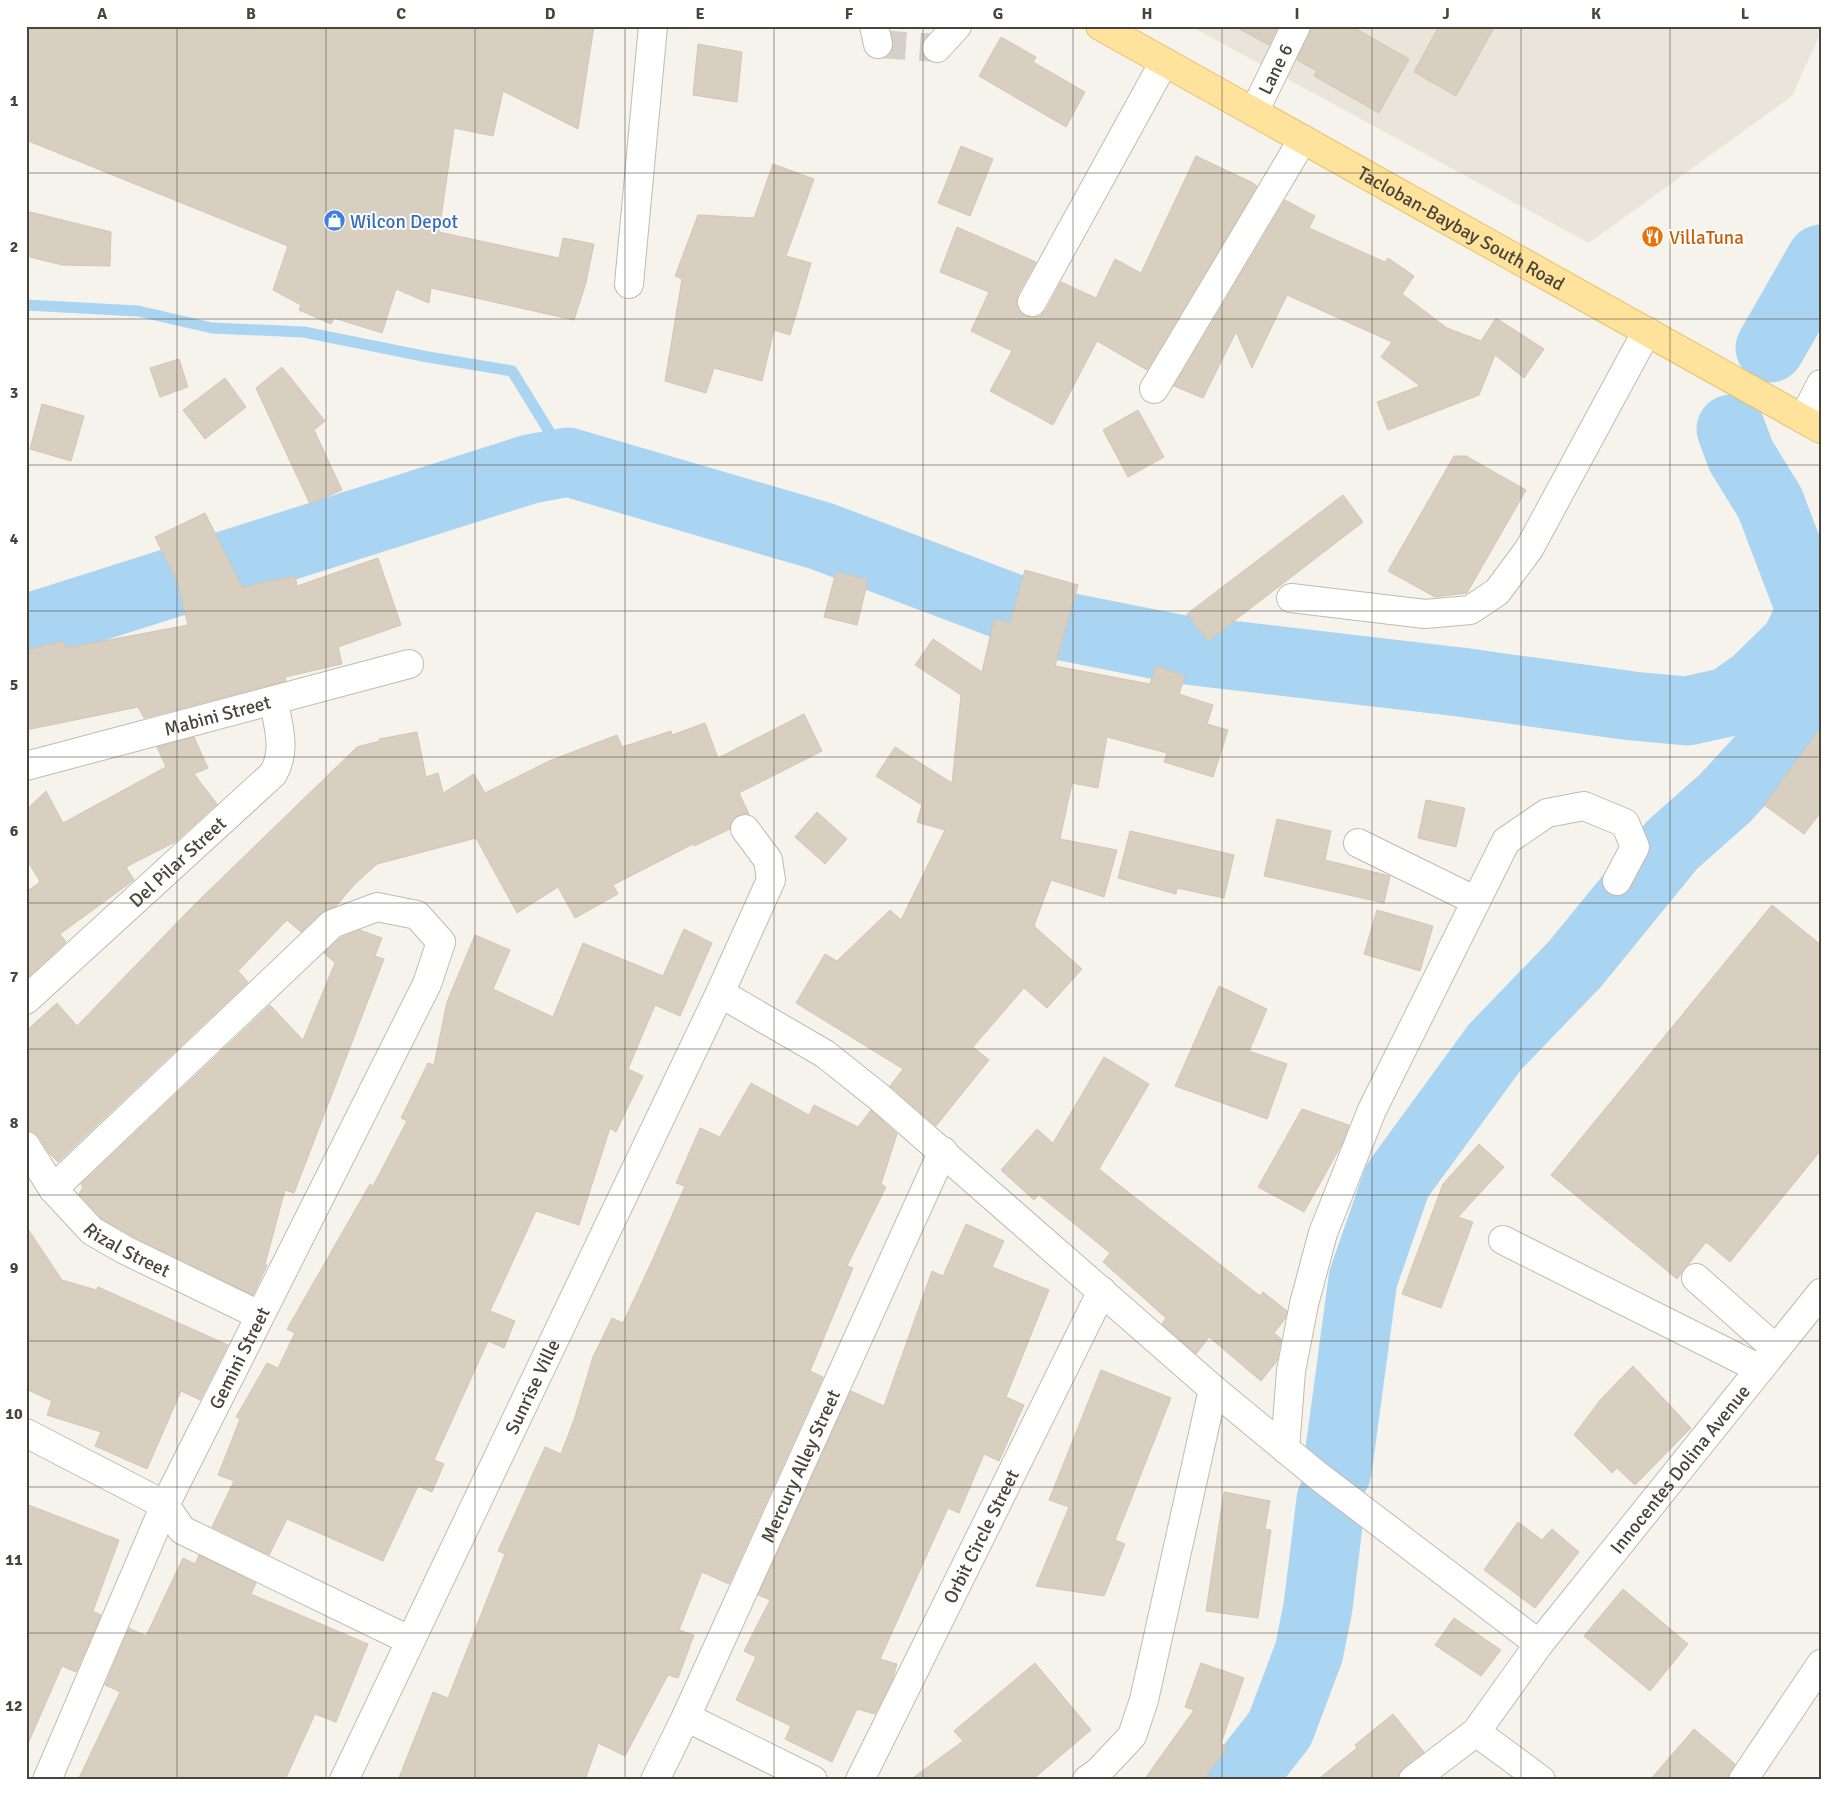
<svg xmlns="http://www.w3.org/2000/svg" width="1847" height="1806" font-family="Signika,sans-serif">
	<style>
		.residential { fill: #eae5da }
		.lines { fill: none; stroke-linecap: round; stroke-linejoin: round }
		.stream { stroke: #a9d4f2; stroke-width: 11 }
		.river { stroke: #a9d4f2; stroke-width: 69 }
		.building { fill: #d8cfc1; stroke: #d3c7b4 }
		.minor-tunnel { stroke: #d4d0c8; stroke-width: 28; stroke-dasharray: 28 14; stroke-linecap: butt }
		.minor-casing { stroke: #c2bbae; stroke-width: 30 }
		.major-casing { stroke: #e6c16a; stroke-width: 30 }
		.minor { stroke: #fff; stroke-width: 28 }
		.major { stroke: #ffe39c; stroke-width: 28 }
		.grid { fill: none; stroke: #4b4439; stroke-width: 1; stroke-opacity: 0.55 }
		.labels { text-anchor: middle; stroke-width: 4; stroke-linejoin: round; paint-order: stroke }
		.street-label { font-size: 19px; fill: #4b4439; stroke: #fff }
		.shop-label { font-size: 19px; fill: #366cbe; stroke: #fff; text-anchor: start }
		.food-label { font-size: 19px; fill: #c56008; stroke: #fff; text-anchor: start }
		.neatline { fill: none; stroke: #4b4439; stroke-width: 2 }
		.grid-label { font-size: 16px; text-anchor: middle; font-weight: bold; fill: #4b4439 }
	</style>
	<rect width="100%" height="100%" fill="#f6f3ec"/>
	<path class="residential" d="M1190 26H1821V32L1792 96 1589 243Z"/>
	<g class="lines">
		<path class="stream" d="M26 305 138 311 212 328 304 332 428 357 512 371 568 462"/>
		<g class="river">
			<path d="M1770 348 1821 259"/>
			<path d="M26 629 530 469 568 462 821 536 1057 625 1178 649 1460 682 1632 706 1687 711 1728 702 1755 683 1795 644 1811 611"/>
			<path d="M1337 1472 1363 1279 1397 1181 1495 1047 1575 964 1672 845 1725 798 1798 719 1815 677 1811 611 1770 503 1741 456 1731 429"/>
			<path d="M1240 1780 1280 1729 1309 1652 1318 1607 1331 1500"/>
		</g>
	</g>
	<g class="building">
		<path d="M26 26H594L578 129 503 91 493 136 454 128 439 232 559 258 563 238 594 244 586 283 574 320 431 288 429 303 396 289 382 333 334 318 331 324 299 310 301 305 273 290 288 246 26 140Z"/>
		<path d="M1234 26H1278L1269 45Z"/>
		<path d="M1311 26H1351L1409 59 1379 113 1314 76 1317 71 1297 60Z"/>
		<path d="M1439 26H1495L1456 96 1414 72Z"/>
		<path d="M1001 37 1036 57 1033 62 1085 92 1066 127 979 76Z"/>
		<path d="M698 44 742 52 737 102 693 95Z"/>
		<path d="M961 146 993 159 970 216 938 203Z"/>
		<path d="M1196 156 1253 183 1257 186 1147 370 1097 341 1053 425 990 391 1012 351 971 331 989 292 940 272 957 227 1036 262 1018 294 1016 303 1019 310 1025 316 1033 318 1040 316 1046 310 1061 282 1096 298 1115 259 1141 273Z"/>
		<path d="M773 164 814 179 786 256 811 263 790 335 774 330 762 381 714 368 706 393 665 381 682 279 675 276 698 215 754 218Z"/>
		<path d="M1285 200 1315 216 1309 228 1385 262 1388 258 1414 276 1402 294 1447 328 1481 341 1496 318 1544 349 1524 378 1495 355 1479 395 1388 430 1377 402 1420 386 1381 357 1392 342 1287 295 1252 368 1236 332 1203 398 1174 386Z"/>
		<path d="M26 211 111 232 110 266 62 265 26 256Z"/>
		<path d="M179 359 188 387 160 397 150 368Z"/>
		<path d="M282 367 325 421 314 430 342 490 310 504 256 388Z"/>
		<path d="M225 378 246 407 205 439 183 410Z"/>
		<path d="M42 404 84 416 71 461 30 449Z"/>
		<path d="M1138 410 1164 457 1128 477 1103 430Z"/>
		<path d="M1454 456H1466L1526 490 1467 593 1435 597 1388 571Z"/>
		<path d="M1343 495 1363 522 1208 641 1187 614Z"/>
		<path d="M205 513 242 587 295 576 297 586 378 558 401 625 338 647 342 664 285 677 286 681 144 718 138 707 26 730V650L64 641 66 648 188 625 178 584 155 537Z"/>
		<path d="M1025 570 1078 585 1055 666 1150 684 1156 666 1185 676 1179 694 1213 705 1207 724 1228 730 1213 777 1164 762 1167 753 1107 737 1098 788 1072 783 1060 839 1117 850 1104 897 1051 880 1034 926 1082 969 1047 1008 1024 988 973 1047 989 1060 936 1126 890 1086 903 1069 796 1003 825 954 837 961 890 910 901 920 945 830 917 822 922 805 876 776 895 747 952 783 961 695 915 665 933 639 982 672 994 619 1010 623Z"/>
		<path d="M836 572 868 580 857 625 824 617Z"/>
		<path d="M804 714 822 751 739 793 749 814H743L735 817 730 829 694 846 693 844 613 885 618 894 575 918 558 887 517 913 476 838 377 864 355 884 336 906 322 912 301 932 287 920 238 971 248 982 58 1162 49 1153 39 1137 33 1132 26 1131V1031L57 1003 77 1026 194 905 357 747 380 741 379 739 417 732 426 777 438 773 443 793 474 774 485 793 549 761 617 735 622 747 671 731 672 735 705 723 718 758Z"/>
		<path d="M1821 727V812L1804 834 1764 805Z"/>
		<path d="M194 737 208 768 194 774 217 804 175 842 126 867 134 880 60 934 66 942 26 979V886L29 890 40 882 26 858V810L46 791 63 823 166 767 157 747Z"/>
		<path d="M1426 800 1465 808 1456 847 1418 838Z"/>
		<path d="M817 812 847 839 825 864 795 837Z"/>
		<path d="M1277 819 1331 831 1325 860 1390 876 1384 903 1264 876Z"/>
		<path d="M1130 831 1234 855 1224 898 1177 888 1176 894 1118 878Z"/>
		<path d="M1772 905 1821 945V1150L1730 1262 1706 1242 1677 1279 1551 1175Z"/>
		<path d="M1377 910 1433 926 1420 971 1364 954Z"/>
		<path d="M684 929 712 943 680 1016 655 1005 628 1069 643 1076 616 1132 610 1128 579 1225 536 1211 490 1311 515 1321 504 1348 488 1341 434 1460 444 1464 432 1492 418 1486 383 1561 287 1519 269 1555 212 1527 234 1481 218 1475 240 1419 236 1417 267 1363 278 1368 295 1333 287 1329 370 1184 373 1186 407 1121 401 1118 428 1063 434 1065 447 1002 475 935 510 950 493 989 553 1017 583 943 663 976Z"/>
		<path d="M360 930 382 938 375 956 384 959 294 1193 285 1190 265 1264 267 1265 253 1295 132 1236 102 1219 79 1194 83 1187 81 1184 270 1005 303 1040 335 963 324 953 340 938Z"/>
		<path d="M1219 986 1267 1009 1249 1051 1287 1064 1267 1119 1175 1086Z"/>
		<path d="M1104 1057 1149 1084 1099 1169 1260 1296 1263 1292 1287 1311 1285 1319 1274 1333 1281 1339 1277 1361 1261 1381 1209 1337 1196 1354 1162 1324 1166 1318 1103 1262 1110 1253 1039 1195 1034 1200 1001 1170 1037 1129 1053 1143Z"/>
		<path d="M751 1083 809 1115 814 1105 858 1127 871 1110 897 1134 881 1184 886 1187 847 1266 853 1268 810 1371 823 1377 729 1584 702 1572 679 1630 694 1635 678 1678 668 1675 625 1756 598 1743 585 1780H398L433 1692 448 1698 505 1554 498 1551 545 1447 561 1454 574 1420 593 1357 612 1318 623 1323 652 1261 685 1186 676 1183 700 1128 720 1137Z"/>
		<path d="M1302 1109 1349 1125 1342 1144 1304 1212 1258 1187Z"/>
		<path d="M1479 1144 1504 1167 1458 1217 1473 1222 1441 1308 1402 1294 1443 1184Z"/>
		<path d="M966 1224 1004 1241 992 1267 1049 1290 1006 1397 1024 1405 999 1461 984 1454 959 1513 948 1508 880 1659 897 1664 893 1678 875 1714 857 1709 832 1762 785 1739 791 1726 736 1700 756 1657 744 1651 770 1600 758 1595 851 1391 884 1406 932 1271 943 1276Z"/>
		<path d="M26 1226 62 1280 96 1290 98 1287 228 1345 200 1400 181 1391 147 1469 95 1446 101 1432 47 1415 52 1401 26 1389Z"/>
		<path d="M1633 1366 1691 1428 1635 1485 1617 1468 1612 1473 1574 1435 1601 1399Z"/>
		<path d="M1101 1370 1171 1398 1115 1540 1125 1544 1104 1596 1036 1586 1069 1507 1049 1500Z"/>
		<path d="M1224 1492 1270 1501 1265 1529 1271 1530 1258 1618 1206 1611Z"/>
		<path d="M26 1504 119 1540 93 1611 101 1615 76 1672 62 1666 26 1748Z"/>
		<path d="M1518 1522 1542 1540 1552 1529 1579 1552 1535 1608 1484 1570Z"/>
		<path d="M199 1555 256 1583 251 1594 368 1644 336 1722 315 1714 285 1780H78L120 1692 105 1685 129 1628 146 1636 183 1558 195 1564Z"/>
		<path d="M1623 1589 1688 1644 1650 1691 1584 1636Z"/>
		<path d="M1454 1618 1501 1650 1481 1676 1435 1645Z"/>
		<path d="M1035 1663 1091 1730 1032 1780H910L963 1741 954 1731Z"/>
		<path d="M1201 1663 1244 1678 1221 1743 1227 1748 1203 1780H1144L1194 1710 1185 1707Z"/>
		<path d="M1393 1714 1424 1752 1403 1768 1398 1780H1317L1357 1748 1355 1745Z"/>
		<path d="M1694 1729 1735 1764 1728 1780H1650Z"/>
	</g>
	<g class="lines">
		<path class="minor-tunnel" d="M878 44 937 48"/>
		<defs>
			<g id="minor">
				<path d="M874 26 878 44"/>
				<path d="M937 48 957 26"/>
				<path id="s1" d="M1254 112 1296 26"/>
				<path d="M629 284 653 26"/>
				<path d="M1032 302 1164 62"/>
				<path d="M1154 389 1303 139"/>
				<path d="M1803 419 1821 384"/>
				<path d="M1291 598 1425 614 1470 610 1497 592 1529 549 1647 331"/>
				<path id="s2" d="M26 766 409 664"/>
				<path d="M1358 843 1476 901"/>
				<path d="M720 993 825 1054 879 1097 1213 1389 1317 1475 1539 1644"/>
				<path id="s3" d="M26 1000 273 774C287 750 278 727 274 701"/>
				<path id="s4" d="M26 1146 53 1189 92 1231 125 1250 259 1315"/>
				<path d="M1503 1240 1760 1369"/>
				<path d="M1696 1278 1776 1349"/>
				<path d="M26 1433 165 1505 182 1530 409 1640"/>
				<path d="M1285 1449 1291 1371 1304 1304 1323 1233 1372 1110 1506 841 1547 813 1584 806 1625 823 1635 847 1617 881"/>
				<path d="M686 1717 813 1780"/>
				<path d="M1476 1732 1541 1780"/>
				<path id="s5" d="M47 1780 165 1505 427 984 441 942 417 915 377 907 332 924 53 1189"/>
				<path id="s6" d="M344 1780 720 993 771 880 768 860 745 829"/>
				<path id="s7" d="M655 1780 686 1717 943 1151"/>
				<path id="s8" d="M860 1780 1102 1291"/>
				<path d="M1087 1780 1098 1772 1132 1736 1144 1700 1213 1389"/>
				<path id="s9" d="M1413 1780 1476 1732 1539 1644 1821 1293"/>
				<path d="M1743 1780 1821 1664"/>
			</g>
			<g id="major">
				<path id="s10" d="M1100 26 1821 429"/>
			</g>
		</defs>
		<use href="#minor" class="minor-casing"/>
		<use href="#major" class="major-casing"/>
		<use href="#minor" class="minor"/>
		<use href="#major" class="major"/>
	</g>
	<path class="grid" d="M177 26V1780M326 26V1780M475 26V1780M625 26V1780M774 26V1780M923 26V1780M1073 26V1780M1222 26V1780M1372 26V1780M1521 26V1780M1670 26V1780M26 173H1821M26 319H1821M26 465H1821M26 611H1821M26 757H1821M26 903H1821M26 1049H1821M26 1195H1821M26 1341H1821M26 1487H1821M26 1633H1821"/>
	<defs>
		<symbol id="shop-disc" viewBox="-11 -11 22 22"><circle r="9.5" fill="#3f7fe0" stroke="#fff"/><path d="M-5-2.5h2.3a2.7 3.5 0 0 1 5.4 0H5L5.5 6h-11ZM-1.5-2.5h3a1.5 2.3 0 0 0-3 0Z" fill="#fff"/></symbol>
		<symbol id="restaurant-disc" viewBox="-11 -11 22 22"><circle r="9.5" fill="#e8710a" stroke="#fff"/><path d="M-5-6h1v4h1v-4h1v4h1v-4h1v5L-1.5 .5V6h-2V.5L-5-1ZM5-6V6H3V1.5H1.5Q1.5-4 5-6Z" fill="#fff"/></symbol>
	</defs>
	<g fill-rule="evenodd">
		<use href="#shop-disc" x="322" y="208" width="25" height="25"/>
		<use href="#restaurant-disc" x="1640" y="224" width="25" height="25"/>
	</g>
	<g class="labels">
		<g class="street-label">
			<text dy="7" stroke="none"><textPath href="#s1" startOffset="48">Lane 6</textPath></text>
			<text dy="7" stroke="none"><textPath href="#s10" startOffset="414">Tacloban-Baybay South Road</textPath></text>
			<text dy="7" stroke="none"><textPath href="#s2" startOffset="198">Mabini Street</textPath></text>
			<text dy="7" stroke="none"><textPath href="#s3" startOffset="205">Del Pilar Street</textPath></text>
			<text dy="7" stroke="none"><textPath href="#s4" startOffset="148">Rizal Street</textPath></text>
			<text dy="7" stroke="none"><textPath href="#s5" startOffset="464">Gemini Street</textPath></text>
			<text dy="7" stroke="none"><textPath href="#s6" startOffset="436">Sunrise Ville</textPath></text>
			<text dy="7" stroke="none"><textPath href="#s7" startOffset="346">Mercury Alley Street</textPath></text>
			<text dy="7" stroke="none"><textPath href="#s9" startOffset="412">Innocentes Dolina Avenue</textPath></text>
			<text dy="7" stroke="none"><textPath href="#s8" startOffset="272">Orbit Circle Street</textPath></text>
		</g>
		<g class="shop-label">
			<text x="350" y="228">Wilcon Depot</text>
		</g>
		<g class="food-label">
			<text x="1669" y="244">VillaTuna</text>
		</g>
	</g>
	<rect width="1847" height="1806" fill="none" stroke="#ffffff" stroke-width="55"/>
	<rect x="28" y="28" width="1792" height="1750" class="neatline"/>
	<g class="grid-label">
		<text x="102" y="19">A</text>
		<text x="251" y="19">B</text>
		<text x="401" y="19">C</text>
		<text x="550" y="19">D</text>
		<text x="700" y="19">E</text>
		<text x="849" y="19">F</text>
		<text x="998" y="19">G</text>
		<text x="1147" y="19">H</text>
		<text x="1297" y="19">I</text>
		<text x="1446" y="19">J</text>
		<text x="1596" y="19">K</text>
		<text x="1745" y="19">L</text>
		<text x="14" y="106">1</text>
		<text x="14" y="252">2</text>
		<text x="14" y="398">3</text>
		<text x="14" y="544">4</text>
		<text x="14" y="690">5</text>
		<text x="14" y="836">6</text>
		<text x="14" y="982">7</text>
		<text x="14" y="1128">8</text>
		<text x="14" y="1273">9</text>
		<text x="14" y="1419">10</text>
		<text x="14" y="1565">11</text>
		<text x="14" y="1711">12</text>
	</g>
</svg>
